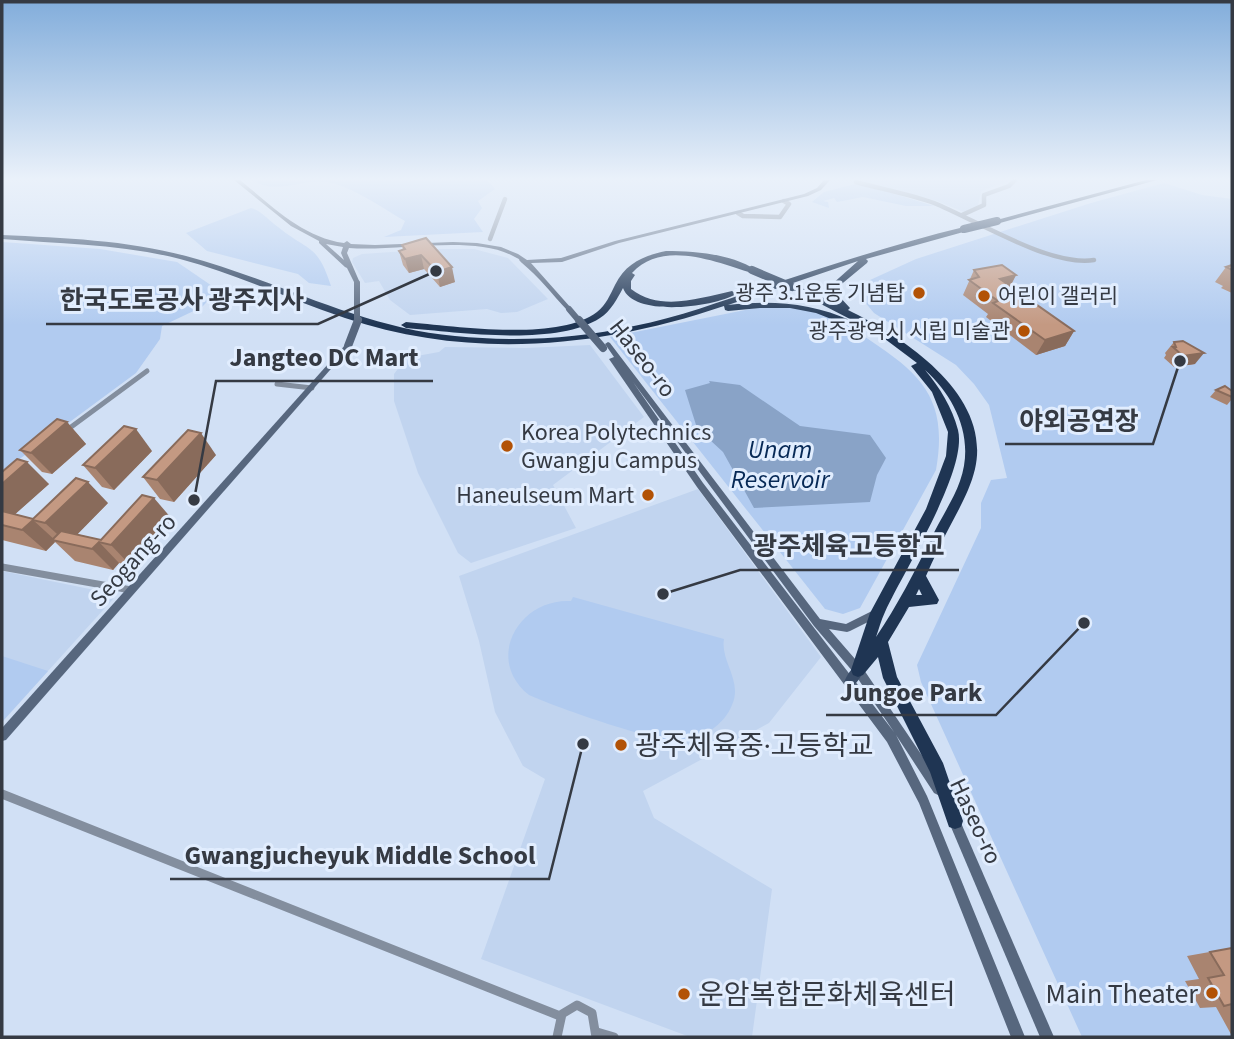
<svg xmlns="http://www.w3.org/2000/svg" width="1234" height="1039" font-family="'Source Sans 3','Noto Sans KR',sans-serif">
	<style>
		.built { fill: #c1d4ef }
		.green { fill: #b1cbf0 }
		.water { fill: #89a3c7 }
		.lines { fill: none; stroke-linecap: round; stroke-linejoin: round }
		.street-far3 { stroke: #838e9e; stroke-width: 4.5 }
		.street-far2 { stroke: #838e9e; stroke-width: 5 }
		.street-far1 { stroke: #838e9e; stroke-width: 7 }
		.street { stroke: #838e9e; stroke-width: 9 }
		.secondary { fill: #57677e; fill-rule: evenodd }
		.primary { fill: #394c67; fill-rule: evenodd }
		.highway { fill: #1f3553; fill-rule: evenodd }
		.secondary-bridge-far1 { stroke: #57677e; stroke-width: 6 }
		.secondary-bridge { stroke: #57677e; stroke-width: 8 }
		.highway-bridge { stroke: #1f3553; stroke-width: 8 }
		.wall { fill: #a98470 }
		.shaded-wall { fill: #896b5b }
		.building { fill: #c49982; stroke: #896b5b; stroke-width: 2 }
		.poi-dot { fill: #b25206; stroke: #e1edfe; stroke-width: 2.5 }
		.labels { text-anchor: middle; stroke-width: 6; stroke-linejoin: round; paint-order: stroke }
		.far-poi-label { font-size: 21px; fill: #353a43; stroke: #e1edfe; text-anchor: end }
		.street-label { font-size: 24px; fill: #353a43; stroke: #e1edfe }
		.poi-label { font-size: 24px; fill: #353a43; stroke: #e1edfe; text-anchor: start }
		.water-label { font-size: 26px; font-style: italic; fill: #072956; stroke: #e1edfe }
		.near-poi-label { font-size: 28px; fill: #353a43; stroke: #e1edfe; text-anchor: start }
		.leader { fill: none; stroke: #353a43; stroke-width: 2.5 }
		.callout-dot { fill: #353a43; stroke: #e1edfe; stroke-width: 2.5 }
		.callout-label { font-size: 26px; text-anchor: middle; font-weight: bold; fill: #353a43; stroke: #e1edfe; stroke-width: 6; stroke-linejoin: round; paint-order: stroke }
	</style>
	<rect width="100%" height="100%" fill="#d1e0f5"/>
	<g class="built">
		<path d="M858 180H1012L981 191 978 206 964 212 937 201Z"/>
		<path d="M436 249H474L508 258 548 299 517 312 501 313 487 309 410 315 390 300 379 281 365 283 352 262 353 258 362 254Z"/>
		<path d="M590 345 644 417 553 485 576 528 471 563 458 553 418 473 394 401V374L406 358 439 352 445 347 526 348Z"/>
		<path d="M698 489 821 657 769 723 643 791 654 818 772 889 752 1037H690L481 959 545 779 523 766 495 712 479 641 459 576Z"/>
		<path d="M2 571 114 594 113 599 2 722Z"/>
	</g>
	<g class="green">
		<path d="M253 180H487L495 189 478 201 482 208 474 219 483 232 384 237 401 230 405 221C382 208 358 190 332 183 304 176 278 197 253 180Z"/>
		<path d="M859 183 934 206H906L863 197 837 202 834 198 823 201 828 202 829 208 812 202 824 192Z"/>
		<path d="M1164 183 1202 195 1232 199V1037H1082L921 682 917 665 981 528V503L991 480 1007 478 989 405 974 384 956 365 874 313 864 301V289L870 280 916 259 1091 203Z"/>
		<path d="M251 208C262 211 268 220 278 227 309 252 317 243 331 286L309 283 298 274 207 251 186 233Z"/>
		<path d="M2 242 100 249 177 262 218 290 202 307 162 326 160 339 136 373 2 472Z"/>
		<path d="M770 305C786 307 803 308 819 312 837 317 855 330 871 341 924 376 948 402 936 470L860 608 843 614 825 609 610 337Z"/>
		<path d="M573 597 724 639C720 661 743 681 732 705 724 725 703 738 682 741 659 744 553 706 529 695 484 659 519 598 571 601Z"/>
		<path d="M2 656 48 671 2 722Z"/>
	</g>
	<path class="water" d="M709 381 740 385 800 426 870 435 886 458 877 475 870 502 754 508 723 452 697 428 685 390 710 383Z"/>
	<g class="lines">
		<g class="street-far3">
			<path d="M856 182C881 189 909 194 934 203 976 220 1050 267 1094 260"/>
			<path d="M738 213 743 216 780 217 789 204 784 201"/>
			<path d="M962 215 984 205V195L1009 186 1015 180"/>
			<path d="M490 239 505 199"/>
		</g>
		<g class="street-far2">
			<path d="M277 384 312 388"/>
			<path d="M67 430 147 371"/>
		</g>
		<path class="street-far1" d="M2 567 131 590"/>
		<g class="street">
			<path d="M2 794 560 1016"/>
			<path d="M597 1032 614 1037"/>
			<path d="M557 1037 562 1014 577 1005 592 1013 596 1037"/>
		</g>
		<g class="secondary">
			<path d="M234 180H240C272 206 302 237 344 243L347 241 351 244 375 245 453 242 477 243 501 247 518 254 527 260 561 258 615 241 804 194 817 188 824 180H830L821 190 808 196 619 243 562 262 531 263 571 308V310H567C552 294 539 277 522 263 516 258 523 261 515 257 475 234 396 252 349 248L347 253 360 283 355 284 347 268 345 267 319 243V241L291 226ZM326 244 343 247 341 253 344 260Z"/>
			<path d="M608 342 610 343 820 619 846 624 874 610 877 609 880 610 882 613 880 616 850 631 847 632 829 629 862 667 942 785 944 789 942 793 938 795 934 793 896 735 927 796 1025 1037H1011L919 803 887 742 697 487 609 359 614 357 605 344ZM633 382 814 626 854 673 894 732 703 483Z"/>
			<path d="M346 344H348L351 346 6 740 2 741V728Z"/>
			<path d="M954 814 958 816 1054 1037H1040L948 820 950 816Z"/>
		</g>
		<path class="primary" d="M858 665 862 666 864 670C861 676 857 685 850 687L846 686 844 682C847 676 851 667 858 665Z"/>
		<g class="highway">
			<path d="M1146 180H1157L1000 223 993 221Z"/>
			<path d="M964 227H967V231L866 259 868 261 867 263 838 287V295L850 308 848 310C905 338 992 395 975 469 970 490 959 509 949 528 941 543 933 560 926 576L939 600 937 604 909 607 888 642 897 677 943 763 963 821 961 827 955 829 949 827 930 772 883 678 878 657 863 675 858 677 853 675 851 670 870 613 926 509 946 456 948 432 932 392 911 366 917 363 877 333 788 287 795 285 837 304 830 295V286L858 261 728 305C773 300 811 303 852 321L854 323 849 326 816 313 790 308H760L728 311 725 310 724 306C601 348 470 360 345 318 290 300 237 274 180 259 122 244 61 244 2 239V235C64 238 126 240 186 256 277 280 360 328 455 336 514 342 576 339 634 326 679 317 722 301 766 286 832 265 897 243 964 227ZM925 370C956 398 975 439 960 481 953 501 940 519 931 539 914 573 897 606 876 637 879 629 881 620 885 612 903 572 968 471 958 430 952 407 940 388 925 370ZM919 589 922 595H916Z"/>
			<path d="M666 251C695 251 732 254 756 270L752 273C717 262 662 239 632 273L635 275 631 281V289C661 312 699 298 732 291L736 294C715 307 634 318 623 288 617 299 611 311 600 318 556 347 457 332 406 328L401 325 406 322C454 326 558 342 597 312 606 305 610 295 615 285 626 263 643 256 666 251Z"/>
		</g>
		<g class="secondary-bridge-far1">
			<path d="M569 309 580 322"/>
			<path d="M357 322V283"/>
		</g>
		<g class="secondary-bridge">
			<path d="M579 320 603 348"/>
			<path d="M348 346 358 320"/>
		</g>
		<g class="highway-bridge">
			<path d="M964 229 997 221"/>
			<path d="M752 270 792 287"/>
		</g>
	</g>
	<g class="wall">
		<path d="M426 238 455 282 440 287 424 269 409 273 403 265 399 251 403 250 402 245Z"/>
		<path d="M1232 265V293L1221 288 1223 286 1215 282 1226 267Z"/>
		<path d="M974 270 1016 275 1010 286 1074 331 1065 346 1036 355 986 317 988 314 963 295Z"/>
		<path d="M1174 342 1195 364 1174 367 1164 358 1166 355 1165 353Z"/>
		<path d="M1216 390 1232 391V399L1227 405 1210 397Z"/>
		<path d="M67 422 86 444 52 474 42 472 20 450Z"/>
		<path d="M152 451 114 490 102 487 83 465Z"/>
		<path d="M216 455 174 502 160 499 143 477Z"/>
		<path d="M2 472 49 484 15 514 33 519 108 503 77 534 101 540 172 519 131 566 119 563 113 570 75 561 55 542 46 551 2 540Z"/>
		<path d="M1232 948V1036L1216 1007 1200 1008 1185 981 1199 979 1187 956Z"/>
	</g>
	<g class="shaded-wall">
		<path d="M421 255 424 269 409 273 405 259Z"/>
		<path d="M452 267 455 282 440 287 437 272Z"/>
		<path d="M1016 275 1009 289 1000 279Z"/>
		<path d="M1074 331 1065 346 1036 355 1045 340Z"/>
		<path d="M1204 353 1195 364 1174 367 1183 356Z"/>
		<path d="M67 422 86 444 52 474 31 453Z"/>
		<path d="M136 429 152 451 114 490 95 468Z"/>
		<path d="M201 433 216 455 174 502 157 480Z"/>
		<path d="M27 462 49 484 3 525H2V484Z"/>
		<path d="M88 482 108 503 68 544 45 523Z"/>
		<path d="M154 498 172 519 131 566 111 545Z"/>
		<path d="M33 520 56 541 52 540 55 542 46 551 22 530Z"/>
		<path d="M99 542 119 563 113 570 92 549Z"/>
	</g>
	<g class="building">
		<path d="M426 238 452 267 437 272 421 255 405 259 399 251 405 249 402 245Z"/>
		<path d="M1002 265 1016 275 1000 279 1074 331 1045 340 993 303 998 301 969 280 979 277 974 270Z"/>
		<path d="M1232 265V270L1226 267Z"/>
		<path d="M1183 341 1204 353 1183 356 1173 347H1176L1174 342Z"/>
		<path d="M1225 386 1232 391V397L1216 390Z"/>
		<path d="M57 419 67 422 31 453 20 450Z"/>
		<path d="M124 426 136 429 95 468 83 465Z"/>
		<path d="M188 430 201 433 157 480 143 477Z"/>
		<path d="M17 459 27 462 2 484V472Z"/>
		<path d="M76 478 88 482 45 523 33 520 22 530 2 525V511L33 519Z"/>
		<path d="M142 495 154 498 111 545 99 542 92 549 52 540 61 531 101 540Z"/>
		<path d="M1232 948V1004L1224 1006 1208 978 1224 975 1210 952Z"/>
	</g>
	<linearGradient id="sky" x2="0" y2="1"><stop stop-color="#82addb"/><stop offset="0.55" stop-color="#eaf1fa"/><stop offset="1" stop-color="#eaf1fa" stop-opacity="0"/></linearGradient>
	<rect width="1234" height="325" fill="url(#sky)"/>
	<g class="poi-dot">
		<circle cx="919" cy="293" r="7"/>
		<circle cx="984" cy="296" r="7"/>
		<circle cx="1024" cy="331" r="7"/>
		<circle cx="507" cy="446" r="7"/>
		<circle cx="648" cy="495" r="7"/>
		<circle cx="621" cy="745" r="7"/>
		<circle cx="1212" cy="993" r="7"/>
		<circle cx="684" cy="994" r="7"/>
	</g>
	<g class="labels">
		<g class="far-poi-label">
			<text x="905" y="300">광주 3.1운동 기념탑</text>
			<text x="998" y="303" text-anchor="start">어린이 갤러리</text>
			<text x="1010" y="338">광주광역시 시립 미술관</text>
		</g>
		<g class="street-label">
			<text transform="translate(643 358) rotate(52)" y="8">Haseo-ro</text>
			<text transform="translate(133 560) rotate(-48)" y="8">Seogang-ro</text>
			<text transform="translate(976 821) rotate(65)" y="8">Haseo-ro</text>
		</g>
		<g class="poi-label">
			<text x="521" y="440">Korea Polytechnics<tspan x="521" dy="28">Gwangju Campus</tspan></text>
			<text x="634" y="503" text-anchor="end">Haneulseum Mart</text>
		</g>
		<g class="water-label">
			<text x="780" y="458">Unam<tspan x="780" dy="30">Reservoir</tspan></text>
		</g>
		<g class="near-poi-label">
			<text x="635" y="755">광주체육중·고등학교</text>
			<text x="1198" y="1003" text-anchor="end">Main Theater</text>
			<text x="698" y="1004">운암복합문화체육센터</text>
		</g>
	</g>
	<path class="leader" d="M436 271L318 324H46M194 500L216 381H433M1180 361L1153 444H1005M663 594L740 570H959M1084 623L996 715H826M583 744L549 879H170"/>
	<g class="callout-dot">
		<circle cx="436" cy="271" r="7"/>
		<circle cx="194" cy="500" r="7"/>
		<circle cx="1180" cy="361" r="7"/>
		<circle cx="663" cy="594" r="7"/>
		<circle cx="1084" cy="623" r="7"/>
		<circle cx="583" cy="744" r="7"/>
	</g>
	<g class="callout-label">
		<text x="182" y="309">한국도로공사 광주지사</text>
		<text x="324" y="366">Jangteo DC Mart</text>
		<text x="1079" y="430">야외공연장</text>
		<text x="849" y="555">광주체육고등학교</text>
		<text x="911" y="701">Jungoe Park</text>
		<text x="360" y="864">Gwangjucheyuk Middle School</text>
	</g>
	<rect width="1234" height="1039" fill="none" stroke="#353a43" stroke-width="7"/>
</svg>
